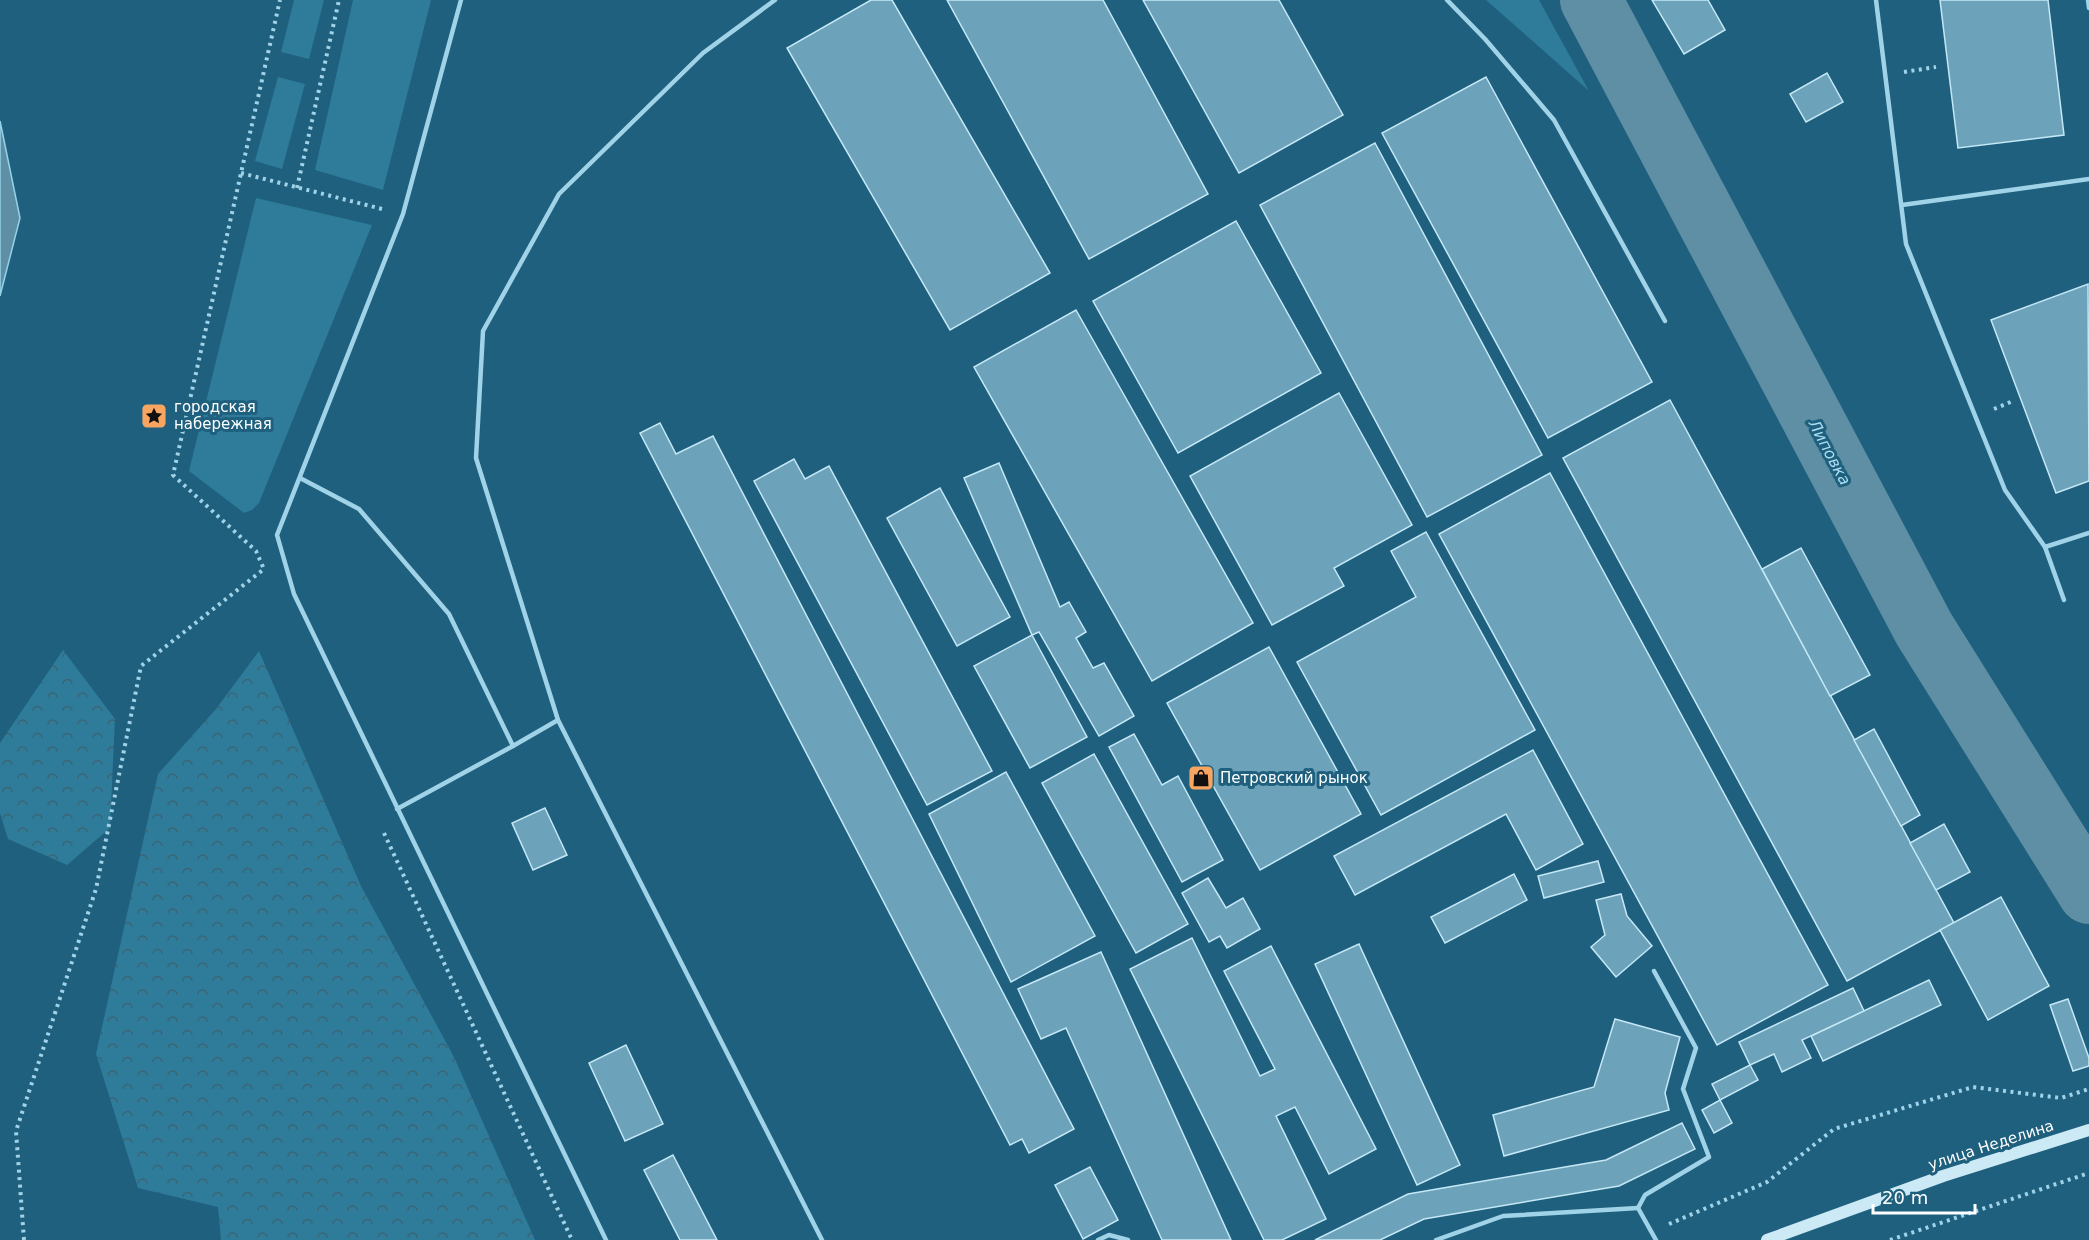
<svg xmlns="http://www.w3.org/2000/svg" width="2089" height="1240" font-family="'DejaVu Sans',sans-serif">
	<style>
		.grass { fill: #2e7b9a }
		.forest { fill: url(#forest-crowns) }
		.water { fill: #5e8fa4; stroke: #95d2e9; stroke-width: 1.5 }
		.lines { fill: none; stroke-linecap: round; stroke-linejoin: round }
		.river { stroke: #5e8fa4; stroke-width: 62 }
		.building { fill: #6ca3ba; stroke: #c5e8f6; stroke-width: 1.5 }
		.path { stroke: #a1d3e8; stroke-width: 4; stroke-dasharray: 3 4.5; stroke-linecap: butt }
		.service { stroke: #a1d3e8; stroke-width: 4.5 }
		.secondary { stroke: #cce9f6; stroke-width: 12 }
		.labels { text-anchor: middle; stroke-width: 6; stroke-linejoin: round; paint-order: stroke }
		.poi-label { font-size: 15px; fill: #fff; stroke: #1e607e; text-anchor: start }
		.street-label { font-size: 15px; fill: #fff; stroke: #1e607e }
		.water-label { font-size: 16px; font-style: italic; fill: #acdcf0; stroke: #1e607e }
	</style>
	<defs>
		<pattern id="forest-crowns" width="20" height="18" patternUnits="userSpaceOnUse" patternTransform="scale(1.5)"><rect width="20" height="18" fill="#2e7b9a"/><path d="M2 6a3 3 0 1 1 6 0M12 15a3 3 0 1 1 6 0" fill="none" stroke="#3d6473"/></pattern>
	</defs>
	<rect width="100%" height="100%" fill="#1e607e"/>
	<g class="grass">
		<path d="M294 0H324L309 59 281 52Z"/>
		<path d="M353 0H431L383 190 315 170Z"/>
		<path d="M1486 0H1539L1589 91Z"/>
		<path d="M278 77 305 84 282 169 255 161Z"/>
		<path d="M256 198 372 225 259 503 252 510 244 513 189 471Z"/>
	</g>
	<g class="forest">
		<path d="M63 650 115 719 110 828 67 865 8 839 0 813V743Z"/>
		<path d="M259 651 361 886 454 1057 535 1240H221L218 1207 138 1188 96 1054 158 774 216 709Z"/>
	</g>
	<path class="water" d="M0 121 20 218 0 296Z"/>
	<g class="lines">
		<path class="river" d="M1591 0 1924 629 2089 893"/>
	</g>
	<g class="building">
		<path d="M871 0H892L1050 273 950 330 787 48Z"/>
		<path d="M947 0H1103L1208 194 1089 259Z"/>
		<path d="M1143 0H1279L1343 115 1239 173Z"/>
		<path d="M1652 0H1708L1725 30 1684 54Z"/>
		<path d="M1940 0H2048L2064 135 1958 148Z"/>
		<path d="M1827 73 1843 102 1806 122 1790 94Z"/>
		<path d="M1486 77 1652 382 1548 438 1382 133Z"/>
		<path d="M1375 143 1542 455 1427 517 1260 205Z"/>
		<path d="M1236 221 1321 373 1178 453 1093 301Z"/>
		<path d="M2088 284 2089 481 2056 493 1991 320Z"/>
		<path d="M1076 310 1253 623 1152 681 974 367Z"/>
		<path d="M1339 393 1412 525 1334 568 1344 586 1272 625 1190 476Z"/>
		<path d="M1670 400 1954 923 1847 981 1563 458Z"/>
		<path d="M660 423 676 454 713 436 1074 1129 1029 1153 1022 1139 1010 1145 640 433Z"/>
		<path d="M794 459 805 479 829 466 992 771 927 805 754 481Z"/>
		<path d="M999 463 1060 607 1069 602 1086 632 1076 638 1093 668 1104 663 1134 716 1099 736 1039 632 1032 635 964 478Z"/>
		<path d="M1550 473 1828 985 1717 1045 1439 534Z"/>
		<path d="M940 488 1010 617 957 646 887 518Z"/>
		<path d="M1426 532 1535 730 1381 815 1297 662 1416 597 1391 551Z"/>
		<path d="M1801 548 1870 675 1830 696 1762 569Z"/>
		<path d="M1032 635 1087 737 1030 768 974 666Z"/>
		<path d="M1269 647 1361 814 1260 870 1167 703Z"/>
		<path d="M1874 729 1920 815 1901 826 1854 740Z"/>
		<path d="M1134 734 1162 785 1178 776 1223 860 1182 882 1109 747Z"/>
		<path d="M1533 750 1583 844 1536 870 1506 814 1355 895 1334 856Z"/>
		<path d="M1094 754 1188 924 1136 953 1042 783Z"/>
		<path d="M1006 772 1095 936 1011 982 929 814Z"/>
		<path d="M545 808 567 855 533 870 512 823Z"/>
		<path d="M1944 824 1970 872 1936 890 1910 843Z"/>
		<path d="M1598 861 1604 882 1544 898 1538 876Z"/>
		<path d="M1514 874 1527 900 1445 943 1431 917Z"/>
		<path d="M1208 878 1226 908 1243 898 1260 929 1227 948 1220 936 1209 942 1182 893Z"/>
		<path d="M1621 894 1627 916 1652 946 1616 977 1591 947 1605 935 1596 900Z"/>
		<path d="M2001 897 2049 986 1988 1020 1940 930Z"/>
		<path d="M1192 938 1260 1076 1275 1069 1224 971 1271 946 1376 1149 1329 1174 1295 1107 1276 1116 1326 1219 1282 1240H1264L1130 969Z"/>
		<path d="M1359 944 1460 1165 1417 1185 1315 964Z"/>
		<path d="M1101 952 1231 1240H1162L1066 1028 1041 1039 1018 989Z"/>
		<path d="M1929 980 1941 1005 1823 1061 1811 1036Z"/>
		<path d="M1853 988 1864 1011 1802 1040 1811 1058 1782 1072 1774 1054 1750 1065 1739 1042Z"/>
		<path d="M2068 999 2089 1058V1066L2073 1071 2050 1005Z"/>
		<path d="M1615 1019 1680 1037 1665 1093 1669 1110 1504 1156 1493 1115 1594 1087Z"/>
		<path d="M626 1045 663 1124 625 1141 589 1063Z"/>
		<path d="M1750 1065 1758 1080 1720 1100 1712 1084Z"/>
		<path d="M1720 1100 1732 1123 1714 1133 1702 1110Z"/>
		<path d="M1682 1123 1695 1149 1619 1186 1424 1219 1380 1240H1315L1408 1194 1606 1160Z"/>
		<path d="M673 1155 717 1240H680L644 1170Z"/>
		<path d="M1090 1167 1118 1220 1083 1239 1055 1185Z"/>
	</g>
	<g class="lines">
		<g class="path">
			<path d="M1904 72 1936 67"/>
			<path d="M241 173 386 210"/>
			<path d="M297 188 339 0"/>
			<path d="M1994 409 2013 401"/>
			<path d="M263 567 256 551 173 475 280 0"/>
			<path d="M384 833 572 1240"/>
			<path d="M1669 1224 1767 1182 1834 1129 1973 1087 2061 1098 2089 1089"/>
			<path d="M24 1240 16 1131 96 889 141 666 264 569"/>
			<path d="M1890 1240 2089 1173"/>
		</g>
		<g class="service">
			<path d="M461 0 403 214 277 535 294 594 606 1240"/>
			<path d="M775 0 703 53 559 194 483 331 476 458 558 720 822 1240"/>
			<path d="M1447 0 1485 39 1554 120 1665 321"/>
			<path d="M1876 0 1906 244 2005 490 2045 547 2089 533"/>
			<path d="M2088 0 2089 8"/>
			<path d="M1902 205 2089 179"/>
			<path d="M300 478 359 509 449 614 513 746 397 809"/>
			<path d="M2045 547 2064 600"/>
			<path d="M513 746 558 720"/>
			<path d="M1638 1208 1645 1195 1709 1157 1683 1089 1696 1048 1654 971"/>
			<path d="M1638 1208 1656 1240"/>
			<path d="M1098 1240 1109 1235 1128 1240"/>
			<path d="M1436 1240 1503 1216 1638 1208"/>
		</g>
		<path class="secondary" d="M1767 1240 1943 1176 2089 1130"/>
	</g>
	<defs>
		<symbol id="sight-square" viewBox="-11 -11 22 22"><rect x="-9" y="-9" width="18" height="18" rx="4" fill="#f7a560" stroke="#1e607e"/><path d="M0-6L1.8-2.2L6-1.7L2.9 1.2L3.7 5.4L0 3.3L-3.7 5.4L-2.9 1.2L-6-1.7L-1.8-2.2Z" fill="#111"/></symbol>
		<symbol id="shop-square" viewBox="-11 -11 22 22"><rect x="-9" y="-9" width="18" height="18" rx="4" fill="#f7a560" stroke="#1e607e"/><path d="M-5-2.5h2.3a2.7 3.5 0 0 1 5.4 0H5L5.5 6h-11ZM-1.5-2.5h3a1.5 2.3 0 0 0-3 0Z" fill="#111"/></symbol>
	</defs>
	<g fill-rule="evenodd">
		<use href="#sight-square" x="139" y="401" width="30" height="30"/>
		<use href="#shop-square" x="1186" y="763" width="30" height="30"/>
	</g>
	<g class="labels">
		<g class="poi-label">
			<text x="174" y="412">городская<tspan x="174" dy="17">набережная</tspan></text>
			<text x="1220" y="783">Петровский рынок</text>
		</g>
		<g class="street-label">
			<text transform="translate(1991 1145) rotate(-18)" y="5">улица Неделина</text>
		</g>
		<g class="water-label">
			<text transform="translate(1830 452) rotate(62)" y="6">Липовка</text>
		</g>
	</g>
	<path d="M1873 1204v9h102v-9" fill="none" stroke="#ffffff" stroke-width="3"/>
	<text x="1882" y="1204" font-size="18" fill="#ffffff" stroke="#1e607e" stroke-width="4.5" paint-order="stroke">20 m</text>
</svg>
